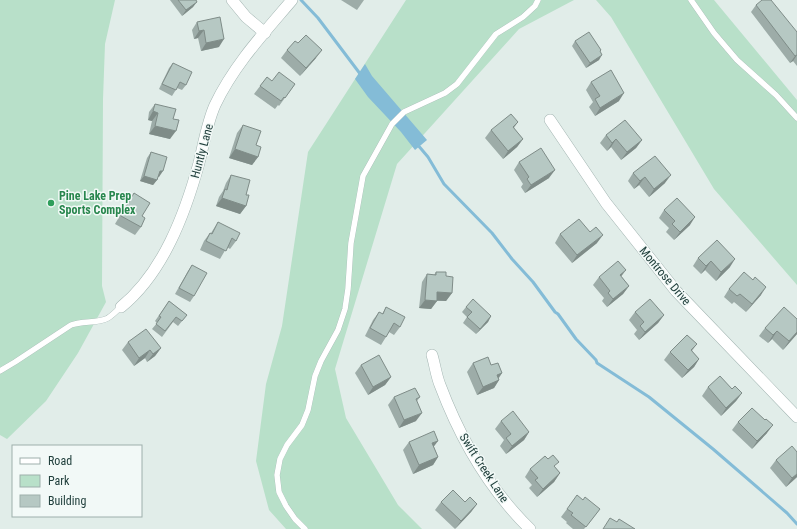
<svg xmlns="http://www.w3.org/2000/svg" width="797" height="529" font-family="'Roboto Condensed',sans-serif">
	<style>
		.green { fill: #b8e0c9 }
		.water { fill: #84bcd7 }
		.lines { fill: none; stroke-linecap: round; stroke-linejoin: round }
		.stream { stroke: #84bcd7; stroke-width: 3 }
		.lane-casing { stroke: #a3b5b2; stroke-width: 6 }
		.street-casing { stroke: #a3b5b2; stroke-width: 12 }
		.lane { stroke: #fff; stroke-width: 5.5 }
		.street { stroke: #fff; stroke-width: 11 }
		.wall { fill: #9daca8 }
		.shaded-wall { fill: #7f8c88 }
		.building { fill: #b6c8c3; stroke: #7f8c88 }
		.leisure-dot { fill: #2e9e5b; stroke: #f2f9f7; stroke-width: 1.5 }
		.labels { text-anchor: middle; stroke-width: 3; stroke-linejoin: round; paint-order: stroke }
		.street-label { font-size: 12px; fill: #203f3c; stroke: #f2f9f7 }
		.leisure-label { font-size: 12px; font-weight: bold; fill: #27864d; stroke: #f2f9f7; text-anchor: start }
	</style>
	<rect width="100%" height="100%" fill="#e1ede9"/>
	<g class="green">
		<path d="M0 0H115L105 44 103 99 102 286 106 302 78 353 46 401 7 439 0 435Z"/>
		<path d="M406 0H574L519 29 397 164 335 369 346 418 398 505 422 529H286L269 510 256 461 266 384 282 326 308 152Z"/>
		<path d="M596 0H714L797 100V285L714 189 611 17Z"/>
	</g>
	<path class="water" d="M365 64 372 76 427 140 415 150 401 132 368 97 355 79Z"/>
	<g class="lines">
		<g class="stream">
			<path d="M301 0 318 18 361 75"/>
			<path d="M417 144 428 157 444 184 492 233 512 259 533 282 555 312 558 314 576 339 596 360 597 363 649 397 713 449 787 513 797 524"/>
		</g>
		<defs>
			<g id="lane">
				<path d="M691 0 714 33 737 60 776 95 797 118"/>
				<path d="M0 371 15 362 71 325C82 321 97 323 106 319 111 317 116 311 121 307"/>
				<path d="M305 529 295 519 286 506 279 492 277 475 280 459 287 445 302 425 308 410 315 376 321 361 338 330 345 309 348 289 351 243 363 176 392 124 404 112 445 93 457 84 496 34 523 17 535 6 538 0"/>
			</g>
			<g id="street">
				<path d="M232 0 246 17 265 33"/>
				<path d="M550 120 606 203 676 291 797 417"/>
				<path d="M121 307C163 273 185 214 199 163 204 143 207 123 215 105 234 65 264 33 292 0"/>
				<path d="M432 355C435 365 436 375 440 385 460 438 489 489 530 529"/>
			</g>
		</defs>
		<use href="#lane" class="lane-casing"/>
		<use href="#street" class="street-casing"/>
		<use href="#lane" class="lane"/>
		<use href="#street" class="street"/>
	</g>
	<g class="wall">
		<path d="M170 0H196L193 7 182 16Z"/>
		<path d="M341 0H364L357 10Z"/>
		<path d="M756 5 797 32V66L793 61 790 63 751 12Z"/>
		<path d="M197 22 219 47 201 51 198 38 194 39 192 30Z"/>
		<path d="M575 41 600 51 599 60 586 68 572 46Z"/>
		<path d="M287 50 316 58 300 76 281 58Z"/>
		<path d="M173 63 186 85 182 90 177 88 172 96 159 89 169 68Z"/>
		<path d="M267 77 272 81 295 84 279 106 278 105 275 109 254 94Z"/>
		<path d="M591 82 619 101 595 116 589 107 593 102 586 90Z"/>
		<path d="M155 104 173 119 170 139 149 134 152 121 148 120 149 112Z"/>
		<path d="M518 122 514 128 523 139 517 147 503 159 485 138 491 130Z"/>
		<path d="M243 125 256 145 258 157 252 165 229 158 237 133Z"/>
		<path d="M606 135 642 140 636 148 621 160 611 147 607 151 600 143Z"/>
		<path d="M151 152 159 177H158L157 180 153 185 140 181 147 158Z"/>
		<path d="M519 162 549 178 525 193 521 187 523 184 514 170Z"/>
		<path d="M633 173 665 183 649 197 639 185 634 189 628 181Z"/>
		<path d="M231 175 246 195V206L240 214 216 206 219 197 223 191 226 183Z"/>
		<path d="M134 193 142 216 141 227 135 235 115 224 128 202Z"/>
		<path d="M664 210 690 225 674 240 666 232 669 228 659 218Z"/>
		<path d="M218 222 236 241 230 249 227 247 220 259 200 250 204 241 210 233H211Z"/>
		<path d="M590 232 597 243 572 263 555 243 560 234Z"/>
		<path d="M698 258 730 267 716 281 705 270 701 274 693 266Z"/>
		<path d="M192 265 194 296 190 302 175 294 188 271Z"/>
		<path d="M436 272 446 276 452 293 446 301H437L431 309 419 308 422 282 427 274 434 275Z"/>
		<path d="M599 277H622L629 286 623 294 607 307 602 301 604 298 593 285Z"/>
		<path d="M729 289 761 295 746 312 734 302 732 304 724 297Z"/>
		<path d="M169 301 187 315 178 326 173 322 162 337 152 329 157 323 155 321Z"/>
		<path d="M386 307 400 327 394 335 389 332 381 345 365 336 373 320 379 312 382 314Z"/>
		<path d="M466 307 491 316 488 322 476 334 463 323 467 317 462 312Z"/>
		<path d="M635 312 664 315 658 323 639 340 634 334 637 330 629 320Z"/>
		<path d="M797 319V334L783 350 772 339 768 343 759 336 765 328Z"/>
		<path d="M128 342 161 348 155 356 147 362 145 358 134 366 122 350Z"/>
		<path d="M697 344 692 351 699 359 694 367 682 378 664 360 670 352Z"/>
		<path d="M473 363 491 365 502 373 499 378V380L494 388 477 395 467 372Z"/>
		<path d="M361 365 391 377 385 385 368 395 355 373Z"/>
		<path d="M708 387 732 389 742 393 736 401 721 416 702 396Z"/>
		<path d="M394 397H420L417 401 416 421 399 428 388 405Z"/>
		<path d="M501 421 529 432 524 440 506 454 500 446 504 440 495 429Z"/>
		<path d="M738 422 767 433 752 449 732 430Z"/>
		<path d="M409 442 434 447 438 457 433 465 413 474 403 450Z"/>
		<path d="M797 452V477L786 487 770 468 776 460Z"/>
		<path d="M555 467 560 473 554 482 537 497 529 488 532 485 525 477 530 469Z"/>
		<path d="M583 500 600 509 584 529H573L566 523 567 522 561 517 567 509Z"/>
		<path d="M441 502H465L477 504 471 512 455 529 435 510Z"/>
	</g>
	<g class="shaded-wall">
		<path d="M197 2 193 7 182 16 186 10Z"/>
		<path d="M204 30 198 38 194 39 199 31Z"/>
		<path d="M224 39 219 47 201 51 206 43Z"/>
		<path d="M322 50 316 58 300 76 306 68Z"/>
		<path d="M602 55 599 60 586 68 590 63Z"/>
		<path d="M797 55 793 61 790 63 795 56Z"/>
		<path d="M624 93 619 101 595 116 600 108Z"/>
		<path d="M153 111 158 113 152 121 148 120Z"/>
		<path d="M155 126 176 131 170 139 149 134Z"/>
		<path d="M523 139 517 147 503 159 508 151Z"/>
		<path d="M616 139 611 147 607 151 612 143Z"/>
		<path d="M642 140 636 148 621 160 627 152Z"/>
		<path d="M235 149 258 157 252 165 229 158Z"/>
		<path d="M555 170 549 178 525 193 531 185Z"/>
		<path d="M160 171H163L159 177 156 176Z"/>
		<path d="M671 175 665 183 649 197 654 189Z"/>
		<path d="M144 176 157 180 153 185 140 181Z"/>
		<path d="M645 177 639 185 634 189 640 181Z"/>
		<path d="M222 198 246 206 240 214 216 206Z"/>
		<path d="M695 217 690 225 674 240 680 232Z"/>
		<path d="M603 235 597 243 572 263 577 255Z"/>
		<path d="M735 259 730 267 716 281 721 272Z"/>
		<path d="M711 261 705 270 701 274 706 266Z"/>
		<path d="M626 270 620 278V275Z"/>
		<path d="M629 286 623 294 607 307 613 299Z"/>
		<path d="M766 287 761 295 746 312 752 304Z"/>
		<path d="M437 292 452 293 446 301 432 300Z"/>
		<path d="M425 300 437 301 431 309 419 308Z"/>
		<path d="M664 315 658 323 639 340 645 332Z"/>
		<path d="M491 316 488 322 476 334 480 329Z"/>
		<path d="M777 331 772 339 768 343 773 335Z"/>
		<path d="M797 332V334L783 350 789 341Z"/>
		<path d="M161 348 155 356 147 362 153 354Z"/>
		<path d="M150 350 145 358 134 366 139 358Z"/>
		<path d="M699 359 694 367 682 378 688 370Z"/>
		<path d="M502 373 496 381 497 375Z"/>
		<path d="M391 377 385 385 368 395 373 387Z"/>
		<path d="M499 380 494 388 477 395 483 387Z"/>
		<path d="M742 393 736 401 721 416 726 408Z"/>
		<path d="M422 413 416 421 399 428 404 420Z"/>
		<path d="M773 425 767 433 752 449 757 441Z"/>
		<path d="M529 432 524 440 506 454 512 446Z"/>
		<path d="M438 441 432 449V443Z"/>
		<path d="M438 457 433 465 413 474 419 465Z"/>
		<path d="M560 473 554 482 537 497 543 489Z"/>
		<path d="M797 474V477L786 487 792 478Z"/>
		<path d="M477 504 471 512 455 529 461 521Z"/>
	</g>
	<g class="building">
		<path d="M178 0H196L197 2 186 10Z"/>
		<path d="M762 0H771L797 32V55L795 56 756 5Z"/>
		<path d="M220 17 224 39 206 43 204 30 199 31 197 22Z"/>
		<path d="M589 32 601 50 600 51 602 55 590 63 575 41Z"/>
		<path d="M306 35 322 50 306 68 287 50 295 41 298 43Z"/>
		<path d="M173 63 192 72 186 85 180 82 176 90 162 84Z"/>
		<path d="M611 70 624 93 600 108 595 99 600 96 591 82Z"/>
		<path d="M279 72 295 84 285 98 284 97 281 101 260 86 267 77 272 81Z"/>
		<path d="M155 104 176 109 173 119 179 120 176 131 155 126 158 113 153 111Z"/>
		<path d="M511 114 518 122 513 127 523 139 508 151 491 130Z"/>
		<path d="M625 120 642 140 627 152 616 139 612 143 606 135Z"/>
		<path d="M243 125 261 131 256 145 261 147 258 157 235 149Z"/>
		<path d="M541 148 555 170 531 185 527 179 529 177 519 162Z"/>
		<path d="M151 152 167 157 163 171H160L157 180 144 176Z"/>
		<path d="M655 156 671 175 654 189 645 177 640 181 633 173Z"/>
		<path d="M231 175 250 180 246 195H249L246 206 222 198 225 189 227 190Z"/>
		<path d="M134 193 150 203 142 216 145 218 141 227 121 216Z"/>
		<path d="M677 198 695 217 680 232 672 224 675 221 664 210Z"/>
		<path d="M579 219 590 232 596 227 603 235 577 255 560 234Z"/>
		<path d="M218 222 240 233 236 241 232 238 226 251 206 241 210 233 212 234Z"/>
		<path d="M717 240 735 259 721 272 711 261 706 266 698 258Z"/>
		<path d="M618 261 626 270 620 275 629 286 613 299 608 293 610 291 599 277Z"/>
		<path d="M192 265 207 273 194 296 179 288Z"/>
		<path d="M436 272H446V276L453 277 452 293 437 292V301L425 300 427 274 436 275Z"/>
		<path d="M744 272 753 280 755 277 766 287 752 304 740 294 737 296 729 289Z"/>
		<path d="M473 299 491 316 480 329 467 317 472 312 466 307Z"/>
		<path d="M650 299 664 315 645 332 640 326 644 322 635 312Z"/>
		<path d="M169 301 187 315 182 321 176 317 165 331 156 324 161 317 159 316Z"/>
		<path d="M386 307 405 317 400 327 394 323 386 337 370 328 379 312 383 314Z"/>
		<path d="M784 307 797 319V332L789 341 777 331 773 335 765 328Z"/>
		<path d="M146 329 161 348 153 354 150 350 139 358 128 342Z"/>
		<path d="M687 335 697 344 691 350 699 359 688 370 670 352Z"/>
		<path d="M379 355 391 377 373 387 361 365Z"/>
		<path d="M488 357 491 365 498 363 502 373 497 375 499 380 483 387 473 363Z"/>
		<path d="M720 376 732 389 735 386 742 393 726 408 708 387Z"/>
		<path d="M415 388 420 397 416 399 422 413 404 420 394 397Z"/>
		<path d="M752 408 765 420 766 419 773 425 757 441 738 422Z"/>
		<path d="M513 411 529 432 512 446 506 438 511 434 501 421Z"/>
		<path d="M434 431 438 441 432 443 438 457 419 465 409 442Z"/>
		<path d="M792 446 797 452V474L792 478 776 460Z"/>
		<path d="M553 455 559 462 554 466 560 473 543 489 535 480 538 478 530 469 545 456 548 459Z"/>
		<path d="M453 490 465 502 470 497 477 504 461 521 441 502Z"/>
		<path d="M577 495 583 500 585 497 600 509 586 527 571 515 573 513 567 509Z"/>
		<path d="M610 518 617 522 619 519 635 529H603Z"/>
	</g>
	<circle class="leisure-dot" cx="51" cy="203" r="4"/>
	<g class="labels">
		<g class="street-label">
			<text transform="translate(202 151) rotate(-75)" y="4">Huntly Lane</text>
			<text transform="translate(665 276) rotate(50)" y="4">Montrose Drive</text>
			<text transform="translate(484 468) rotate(57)" y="4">Swift Creek Lane</text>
		</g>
		<g class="leisure-label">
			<text x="59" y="200">Pine Lake Prep<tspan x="59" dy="14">Sports Complex</tspan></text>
		</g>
	</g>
	<rect x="12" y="445" width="130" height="72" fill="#f2f9f7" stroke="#9eafac"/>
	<rect x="20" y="458" width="20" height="6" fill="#ffffff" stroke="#9eafac"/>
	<text x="48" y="465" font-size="12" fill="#203f3c">Road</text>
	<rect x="20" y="475" width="20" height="12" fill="#b8e0c9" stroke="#9eafac"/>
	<text x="48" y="485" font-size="12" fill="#203f3c">Park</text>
	<rect x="20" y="495" width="20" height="12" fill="#b6c8c3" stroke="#9eafac"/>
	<text x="48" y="505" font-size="12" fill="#203f3c">Building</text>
</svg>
